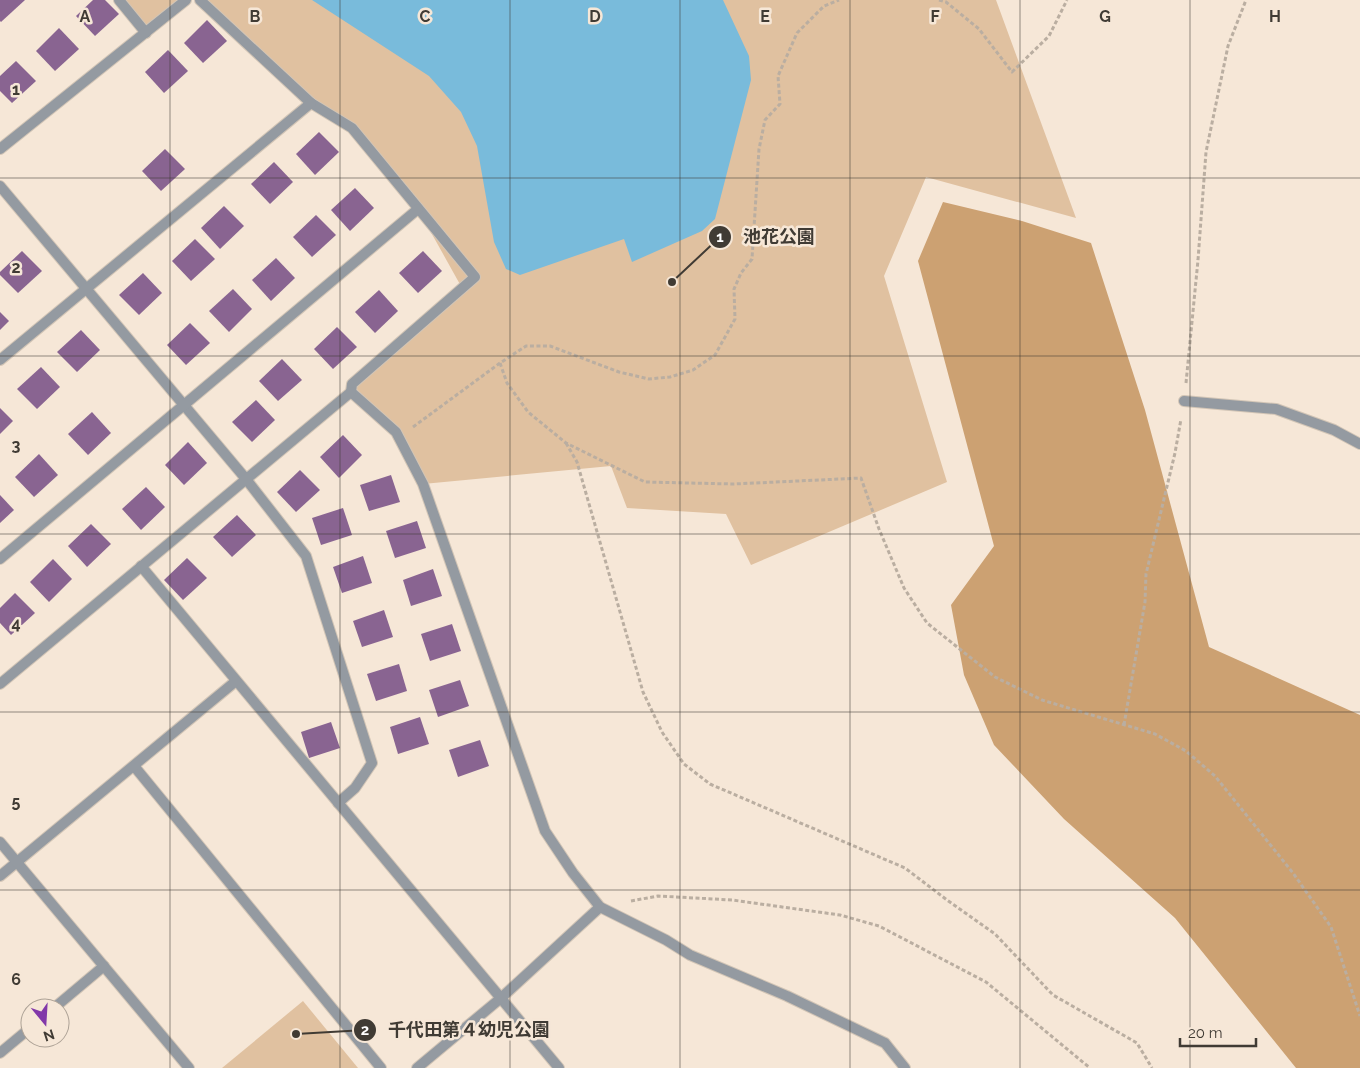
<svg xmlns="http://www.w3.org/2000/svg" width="1360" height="1068" font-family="Raleway,'Noto Sans JP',sans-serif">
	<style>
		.green { fill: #e0c1a0 }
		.forest { fill: #cca172 }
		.water { fill: #79bbdb }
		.building { fill: #896491 }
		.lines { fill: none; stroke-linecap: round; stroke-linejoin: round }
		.minor-casing { stroke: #d2c5b6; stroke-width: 12 }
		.tertiary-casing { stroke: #d2c5b6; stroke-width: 12 }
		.path { stroke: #baaea1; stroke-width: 3; stroke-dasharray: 4 2.5; stroke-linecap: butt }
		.minor { stroke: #949aa1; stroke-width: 10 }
		.tertiary { stroke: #949aa1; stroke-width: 10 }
		.grid { fill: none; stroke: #403b34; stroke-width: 1; stroke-opacity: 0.55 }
		.grid-label { font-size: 16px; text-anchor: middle; font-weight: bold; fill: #403b34; stroke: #f6e7d7; stroke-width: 5; stroke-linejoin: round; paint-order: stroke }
		.leader { fill: none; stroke: #403b34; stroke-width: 2 }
		.callout-dot { fill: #403b34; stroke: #f6e7d7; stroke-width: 2 }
		.mark-label { font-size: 15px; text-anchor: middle; font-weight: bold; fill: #fff }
		.callout-label { font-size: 18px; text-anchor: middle; font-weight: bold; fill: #403b34; stroke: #f6e7d7; stroke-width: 5; stroke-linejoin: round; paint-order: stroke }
	</style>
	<rect width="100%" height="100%" fill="#f6e7d7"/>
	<g class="green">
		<path d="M119 0H186L146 33Z"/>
		<path d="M200 0H996L1076 218 926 177 884 276 947 482 751 565 726 514 627 508 611 466 423 484 396 432 352 384 462 288 418 209 352 128 311 103Z"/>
		<path d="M303 1001 358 1068H222Z"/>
	</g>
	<path class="forest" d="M943 202 1022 221 1091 243 1145 410 1209 647 1360 715V1068H1296L1175 918 1064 819 994 745 964 675 951 605 994 546 918 261Z"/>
	<path class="water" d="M312 0H723L749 56 751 80 715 219 702 231 632 262 624 239 520 275 506 269 494 242 477 146 461 112 429 76Z"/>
	<g class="building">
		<path d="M0 0H25L1 22 0 21Z"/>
		<path d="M93 0H105L119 14 95 36 76 16Z"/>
		<path d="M207 20 227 41 203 63 184 43Z"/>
		<path d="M59 28 79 49 55 71 36 51Z"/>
		<path d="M168 50 188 71 164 93 145 72Z"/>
		<path d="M16 61 36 81 12 103 0 91V76Z"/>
		<path d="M319 132 339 152 315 175 296 154Z"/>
		<path d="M165 149 185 169 161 191 142 171Z"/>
		<path d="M274 162 293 182 270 204 251 184Z"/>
		<path d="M355 188 374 208 350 231 331 210Z"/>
		<path d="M224 206 244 226 220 249 201 228Z"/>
		<path d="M316 215 336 235 312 257 293 237Z"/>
		<path d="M195 239 215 259 191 281 172 261Z"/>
		<path d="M22 251 42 271 18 293 0 275V272Z"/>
		<path d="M423 251 442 271 418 293 399 273Z"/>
		<path d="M276 258 295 278 271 301 252 280Z"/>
		<path d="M143 273 162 293 139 315 119 295Z"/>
		<path d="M233 289 252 309 229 332 209 311Z"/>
		<path d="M379 290 398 311 375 333 355 312Z"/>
		<path d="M0 312 9 321 0 330Z"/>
		<path d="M190 323 210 343 186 365 167 345Z"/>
		<path d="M337 327 357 347 333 369 314 349Z"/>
		<path d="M81 330 100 350 77 372 57 352Z"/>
		<path d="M282 359 302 380 278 401 259 381Z"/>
		<path d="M41 367 60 387 37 409 17 389Z"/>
		<path d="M256 400 275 420 252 442 232 422Z"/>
		<path d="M0 408 13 421 0 434Z"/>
		<path d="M92 412 111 433 88 455 68 434Z"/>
		<path d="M343 435 362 455 339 478 320 457Z"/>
		<path d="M188 442 207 463 184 485 165 465Z"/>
		<path d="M39 454 58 475 34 497 15 477Z"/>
		<path d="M300 470 320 490 296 512 277 492Z"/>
		<path d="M391 475 400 502 369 511 360 485Z"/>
		<path d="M146 487 165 507 141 530 122 509Z"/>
		<path d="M0 495 14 510 0 523Z"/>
		<path d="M343 508 352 535 321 545 312 518Z"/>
		<path d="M237 515 256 535 232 557 213 537Z"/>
		<path d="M417 521 426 548 395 558 386 531Z"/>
		<path d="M91 524 111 544 87 567 68 546Z"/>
		<path d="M363 556 372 583 342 593 333 567Z"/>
		<path d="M187 558 207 578 183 600 164 580Z"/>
		<path d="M53 559 72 579 49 602 30 582Z"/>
		<path d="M433 569 442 596 411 606 403 580Z"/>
		<path d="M15 593 35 613 11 635 0 623V608Z"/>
		<path d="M384 610 393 637 362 647 353 621Z"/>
		<path d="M452 624 461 651 430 661 421 634Z"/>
		<path d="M399 664 407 691 376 701 367 674Z"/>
		<path d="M460 680 469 706 438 717 429 690Z"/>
		<path d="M420 717 429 744 398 754 390 727Z"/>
		<path d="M331 722 340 748 309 758 301 732Z"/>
		<path d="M480 740 489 766 458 777 449 750Z"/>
	</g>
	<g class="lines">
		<defs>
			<g id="minor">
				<path d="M119 0 146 33"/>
				<path d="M200 0 311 103 352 128 475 277 352 384 351 392 396 432 423 484 545 831 573 873 600 907 666 940 690 955 787 996 885 1043 905 1068"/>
				<path d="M0 149 186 0"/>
				<path d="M0 186 246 479 306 556 372 763 355 788 338 803"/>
				<path d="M0 360 311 103"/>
				<path d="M1184 401 1276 409 1334 430 1360 444"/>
				<path d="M0 559 418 209"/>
				<path d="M141 566 559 1068"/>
				<path d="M134 766 381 1068"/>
				<path d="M0 876 236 681"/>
				<path d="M54 1008 104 966"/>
				<path d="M0 1053 30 1028"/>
				<path d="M417 1068 501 998 600 907"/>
			</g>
			<g id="tertiary">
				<path d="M0 684 351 392"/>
				<path d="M0 842 189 1068"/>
			</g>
		</defs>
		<use href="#minor" class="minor-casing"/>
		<use href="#tertiary" class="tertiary-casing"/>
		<g class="path">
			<path d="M939 0 946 2 979 29 1012 72 1049 36 1067 0"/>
			<path d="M500 363 507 383 528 412 566 443 645 482 734 484 861 478 879 529 904 588 927 623 995 677 1042 700 1155 734 1186 751 1215 776 1293 873 1331 927 1360 1016"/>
			<path d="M1186 383 1198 260 1206 152 1228 46 1246 0"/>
			<path d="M413 427 500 363 526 346H550L619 372 649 379 670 377 693 370 715 355 735 319 734 289 741 273 752 259 759 149 765 120 780 104 778 76 797 33 824 6 839 0"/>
			<path d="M566 443 577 462 643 692 662 732 684 764 710 784 905 868 947 900 995 934 1053 995 1137 1043 1152 1068"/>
			<path d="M1124 725 1145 602 1146 574 1175 453 1181 419"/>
			<path d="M631 901 658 896 732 900 840 915 879 926 986 982 1090 1068"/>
		</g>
		<use href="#minor" class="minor"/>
		<use href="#tertiary" class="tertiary"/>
	</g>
	<path class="grid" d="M170 0V1068M340 0V1068M510 0V1068M680 0V1068M850 0V1068M1020 0V1068M1190 0V1068M0 178H1360M0 356H1360M0 534H1360M0 712H1360M0 890H1360"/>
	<g class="grid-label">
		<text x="85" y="22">A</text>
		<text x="255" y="22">B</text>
		<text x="425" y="22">C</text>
		<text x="595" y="22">D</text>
		<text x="765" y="22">E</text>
		<text x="935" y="22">F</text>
		<text x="1105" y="22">G</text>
		<text x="1275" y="22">H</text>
		<text x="16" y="95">1</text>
		<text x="16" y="273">2</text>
		<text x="16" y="451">3</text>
		<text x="16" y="629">4</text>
		<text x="16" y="807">5</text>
		<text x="16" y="985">6</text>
	</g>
	<path class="leader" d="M672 282L720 237M296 1034L365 1030"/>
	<g class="callout-dot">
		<circle cx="672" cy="282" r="5"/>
		<circle cx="296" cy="1034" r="5"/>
		<circle cx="720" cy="237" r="12"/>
		<circle cx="365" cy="1030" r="12"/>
	</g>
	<g class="mark-label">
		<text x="720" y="242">1</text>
		<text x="365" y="1035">2</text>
	</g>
	<g class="callout-label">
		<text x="779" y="243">池花公園</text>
		<text x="469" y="1036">千代田第４幼児公園</text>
	</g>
	<g transform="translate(45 1023) rotate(162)"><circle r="24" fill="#f6e7d7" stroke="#ada296"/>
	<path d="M0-4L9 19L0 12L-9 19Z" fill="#8238a9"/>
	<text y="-8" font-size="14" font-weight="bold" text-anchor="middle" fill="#403b34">N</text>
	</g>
	<path d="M1180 1038v8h76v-8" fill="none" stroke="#403b34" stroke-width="2.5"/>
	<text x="1188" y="1038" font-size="15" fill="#403b34" stroke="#f6e7d7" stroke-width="4" paint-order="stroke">20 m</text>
</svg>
